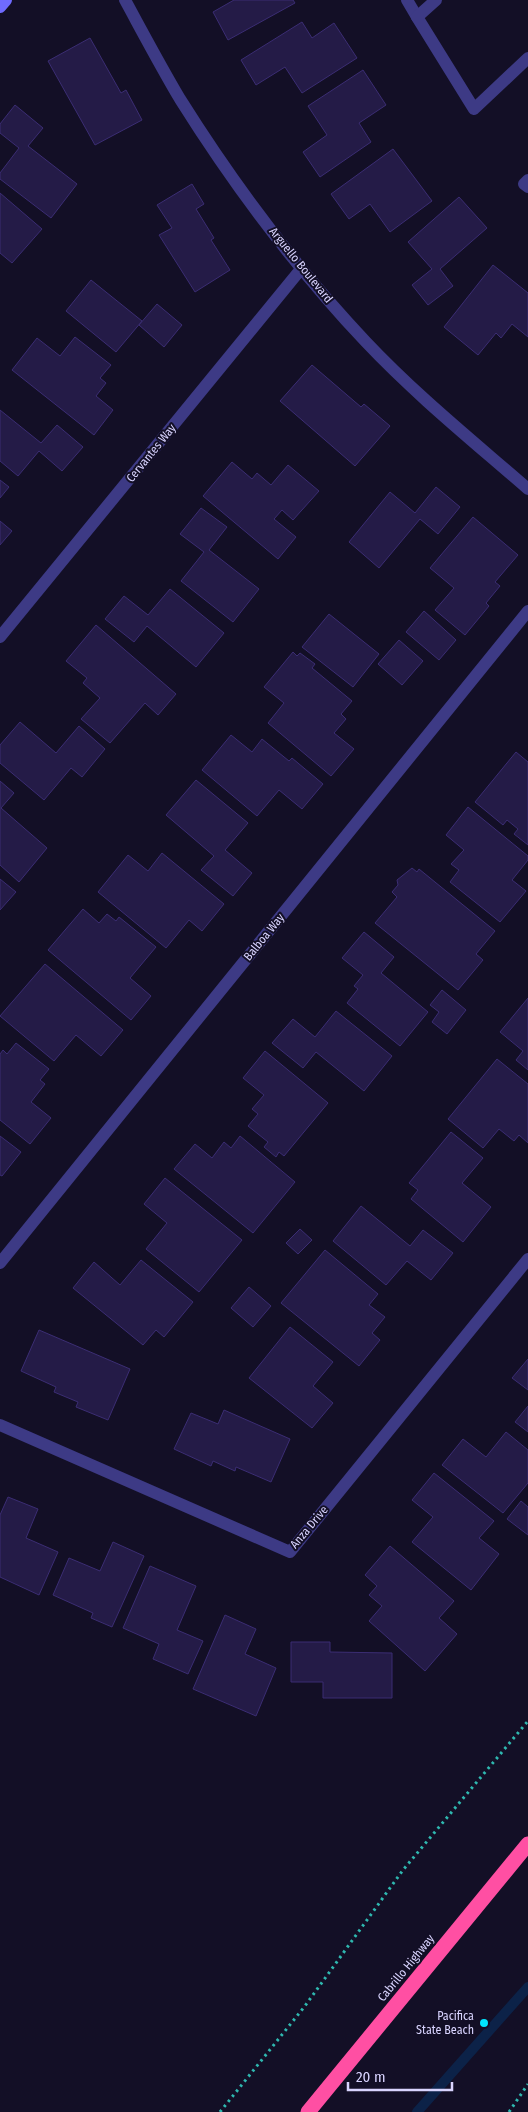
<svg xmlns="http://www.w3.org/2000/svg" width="528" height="2112" font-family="'Fira Sans Condensed',sans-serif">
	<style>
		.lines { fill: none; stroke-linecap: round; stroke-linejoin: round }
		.stream { stroke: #0c2248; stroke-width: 10 }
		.building { fill: #241b47; stroke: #3b2d73 }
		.path { stroke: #2fb8b0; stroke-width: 3; stroke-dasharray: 2.5 4; stroke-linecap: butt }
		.lane { stroke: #3d3a85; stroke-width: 12 }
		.street { stroke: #3d3a85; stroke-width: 12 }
		.secondary { stroke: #6f6bff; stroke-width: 12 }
		.highway { stroke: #ff4fa3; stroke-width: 15 }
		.poi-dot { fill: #00e5ff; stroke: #130f26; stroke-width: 2 }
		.labels { text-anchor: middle; stroke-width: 4; stroke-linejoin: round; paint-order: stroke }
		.street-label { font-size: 12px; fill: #d9d4ff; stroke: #130f26 }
		.poi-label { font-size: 12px; fill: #d9d4ff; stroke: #130f26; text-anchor: end }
	</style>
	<rect width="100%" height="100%" fill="#130f26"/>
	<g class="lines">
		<path class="stream" d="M417 2112 528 1987"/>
	</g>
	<g class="building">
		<path d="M234 0H293L295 3 228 40 213 12Z"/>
		<path d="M302 22 312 38 334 23 357 58 302 93 285 67 256 85 241 60Z"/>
		<path d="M90 38 121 93 126 90 142 120 95 145 48 61Z"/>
		<path d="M363 70 386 105 359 123 371 142 320 177 303 152 327 135 308 106Z"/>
		<path d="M15 105 43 128 28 146 77 184 51 218 0 179V173L19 148 0 133V124Z"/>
		<path d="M393 149 432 201 390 232 370 204 349 219 331 194Z"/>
		<path d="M192 184 204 204 196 209 214 238 211 240 230 270 195 292 159 235 172 228 157 205Z"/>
		<path d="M0 193 42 229 12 263 0 253Z"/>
		<path d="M459 197 487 228 440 269 453 286 428 305 412 285 432 269 408 242Z"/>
		<path d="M493 265 528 293V337L512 324 501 338 496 333 478 355 444 327Z"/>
		<path d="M91 280 142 321 116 352 66 311Z"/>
		<path d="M157 304 182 325 164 347 139 325Z"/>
		<path d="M75 337 111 365 100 378 106 383 96 396 113 410 94 435 12 370 37 338 60 356Z"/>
		<path d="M312 365 361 407 364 404 390 426 355 466 280 401Z"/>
		<path d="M0 410 41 443 57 425 83 447 62 471 39 451 18 476 0 461Z"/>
		<path d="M232 462 252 479 257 473 271 485 288 465 319 491 293 520 282 510 274 519 296 537 278 559 203 496Z"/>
		<path d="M0 480 9 487 0 498Z"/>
		<path d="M436 487 460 507 438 534 420 519 379 568 349 542 390 492 415 513Z"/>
		<path d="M201 508 227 527 209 550 259 589 233 622 181 581 204 552 180 534Z"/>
		<path d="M473 517 518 555 495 582 500 586 486 603 489 606 465 635 435 610 454 588 430 568Z"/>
		<path d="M0 521 12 531 0 545Z"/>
		<path d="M170 589 224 633 196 667 147 626 134 642 105 619 124 596 148 615Z"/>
		<path d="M424 611 456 640 439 660 406 632Z"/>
		<path d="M329 614 379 654 353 687 302 647Z"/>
		<path d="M96 625 176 694 158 715 145 703 110 743 81 719 100 698 83 683 87 678 66 661Z"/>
		<path d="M399 640 423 661 402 685 378 664Z"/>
		<path d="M293 652 297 656 300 653 315 664 312 668 352 701 341 714 346 719 334 733 354 749 331 776 268 723 284 703 264 687Z"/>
		<path d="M20 722 56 753 79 726 105 749 82 777 71 768 44 800 0 763V745Z"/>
		<path d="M231 735 252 752 262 739 289 761 292 758 323 784 302 809 279 790 257 816 202 770Z"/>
		<path d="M516 752 528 762V845L514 834 518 829 507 820 503 825 475 802Z"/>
		<path d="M196 780 248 823 225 850 252 873 233 896 201 870 214 856 166 815Z"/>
		<path d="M0 781 14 793 1 808 47 848 19 882 0 865Z"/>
		<path d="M468 807 528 856V860L512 880 526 891 500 922 450 882 459 870 451 864 464 850 446 835Z"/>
		<path d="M162 853 224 904 202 931 189 920 166 948 98 892 128 855 148 871Z"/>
		<path d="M412 868 417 872 419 869 495 931 476 954 483 960 458 990 375 923 397 897 392 892 398 885 397 880Z"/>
		<path d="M0 879 16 892 0 910Z"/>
		<path d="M83 909 99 923 107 914 116 921 119 917 156 947 130 978 151 996 131 1020 48 950Z"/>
		<path d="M364 932 394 957 381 973 428 1012 400 1046 347 1003 358 989 354 986 363 975 342 958Z"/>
		<path d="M45 964 123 1030 101 1056 76 1035 54 1061 0 1016Z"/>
		<path d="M442 990 466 1010 447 1034 432 1022 439 1012 430 1005Z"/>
		<path d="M528 998V1070L516 1060 523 1051 500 1032Z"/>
		<path d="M336 1011 392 1056 364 1091 316 1052 303 1068 272 1043 293 1019 315 1037Z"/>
		<path d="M16 1043 49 1069 40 1080 45 1084 31 1102 51 1118 30 1144 0 1120V1054L3 1050 7 1054Z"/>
		<path d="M265 1051 328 1103 284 1156 279 1152 276 1157 264 1147 268 1142 248 1126 258 1114 252 1109 264 1095 243 1078Z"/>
		<path d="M497 1059 528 1084V1143L519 1135 514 1141 499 1129 483 1148 448 1119Z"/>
		<path d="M451 1132 483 1158 462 1183 491 1207 463 1242 411 1199 418 1190 409 1183Z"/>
		<path d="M0 1136 21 1152 2 1176 0 1175Z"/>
		<path d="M240 1136 295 1182 253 1233 174 1169 195 1144 212 1158 224 1142 231 1148Z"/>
		<path d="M165 1178 242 1240 199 1292 146 1249 167 1223 144 1204Z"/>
		<path d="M361 1206 410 1246 423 1230 453 1253 431 1280 407 1261 386 1285 333 1241Z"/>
		<path d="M300 1229 312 1240 298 1254 286 1243Z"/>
		<path d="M325 1250 378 1294 369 1305 385 1317 372 1333 380 1340 359 1366 281 1303Z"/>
		<path d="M141 1260 193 1302 164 1337 156 1330 143 1345 73 1288 94 1262 120 1285Z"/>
		<path d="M249 1287 271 1306 253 1327 231 1308Z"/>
		<path d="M290 1327 333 1362 313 1386 333 1403 312 1428 249 1378Z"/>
		<path d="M39 1330 130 1369 108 1420 76 1407 78 1402 54 1392 56 1387 21 1371Z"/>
		<path d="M528 1359V1390L512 1378Z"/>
		<path d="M528 1406V1432L515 1422Z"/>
		<path d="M224 1410 290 1439 271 1482 236 1467 235 1471 213 1461 211 1466 174 1449 191 1413 218 1424Z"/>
		<path d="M506 1432 528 1450V1483L503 1513 442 1465 463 1439 486 1457Z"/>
		<path d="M434 1473 494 1521 479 1538 499 1554 471 1590 412 1542 433 1517 412 1500Z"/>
		<path d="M8 1497 38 1509 26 1538 58 1552 39 1595 0 1577V1515Z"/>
		<path d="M521 1501 528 1507V1535L507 1519Z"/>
		<path d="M113 1542 144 1556 112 1627 91 1618 93 1613 53 1595 69 1558 100 1571Z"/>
		<path d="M390 1546 454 1601 439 1618 457 1634 425 1671 369 1621 382 1606 369 1595 377 1586 365 1575Z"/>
		<path d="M150 1566 196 1586 177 1630 203 1641 188 1674 153 1659 159 1644 123 1628Z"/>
		<path d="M225 1615 256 1629 245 1654 276 1668 256 1716 193 1689Z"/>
		<path d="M291 1642H330V1652L392 1653V1698H323V1682H291Z"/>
	</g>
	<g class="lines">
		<g class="path">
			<path d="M220 2112 305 2006 403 1870 528 1721"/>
			<path d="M509 2112 528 2084"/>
		</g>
		<g class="lane">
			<path d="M407 0 417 17"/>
			<path d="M436 0 417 17 474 109 528 58"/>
			<path d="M528 180 524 184 528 187"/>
		</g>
		<g class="street">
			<path d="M125 0C143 33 161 67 180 99 234 185 296 268 366 342 416 395 473 441 528 489"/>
			<path d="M0 637 301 269"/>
			<path d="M0 1263 528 611"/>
			<path d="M0 1425 290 1552 528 1259"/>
		</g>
		<path class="secondary" d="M0 7 6 0"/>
		<path class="highway" d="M308 2112 528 1844"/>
	</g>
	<circle class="poi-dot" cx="484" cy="2023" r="5"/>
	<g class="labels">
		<g class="street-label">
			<text transform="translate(301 265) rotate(51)" y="4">Arguello Boulevard</text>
			<text transform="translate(151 453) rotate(-51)" y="4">Cervantes Way</text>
			<text transform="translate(264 937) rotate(-51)" y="4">Balboa Way</text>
			<text transform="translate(309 1527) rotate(-50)" y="4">Anza Drive</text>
			<text transform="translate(406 1968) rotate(-51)" y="4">Cabrillo Highway</text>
		</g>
		<g class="poi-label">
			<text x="474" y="2020">Pacifica<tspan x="474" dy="14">State Beach</tspan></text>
		</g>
	</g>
	<path d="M348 2082v8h104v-8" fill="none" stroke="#d9d4ff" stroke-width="2.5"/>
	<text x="356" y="2082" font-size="15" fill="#d9d4ff" stroke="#130f26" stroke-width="4" paint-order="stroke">20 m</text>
</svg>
